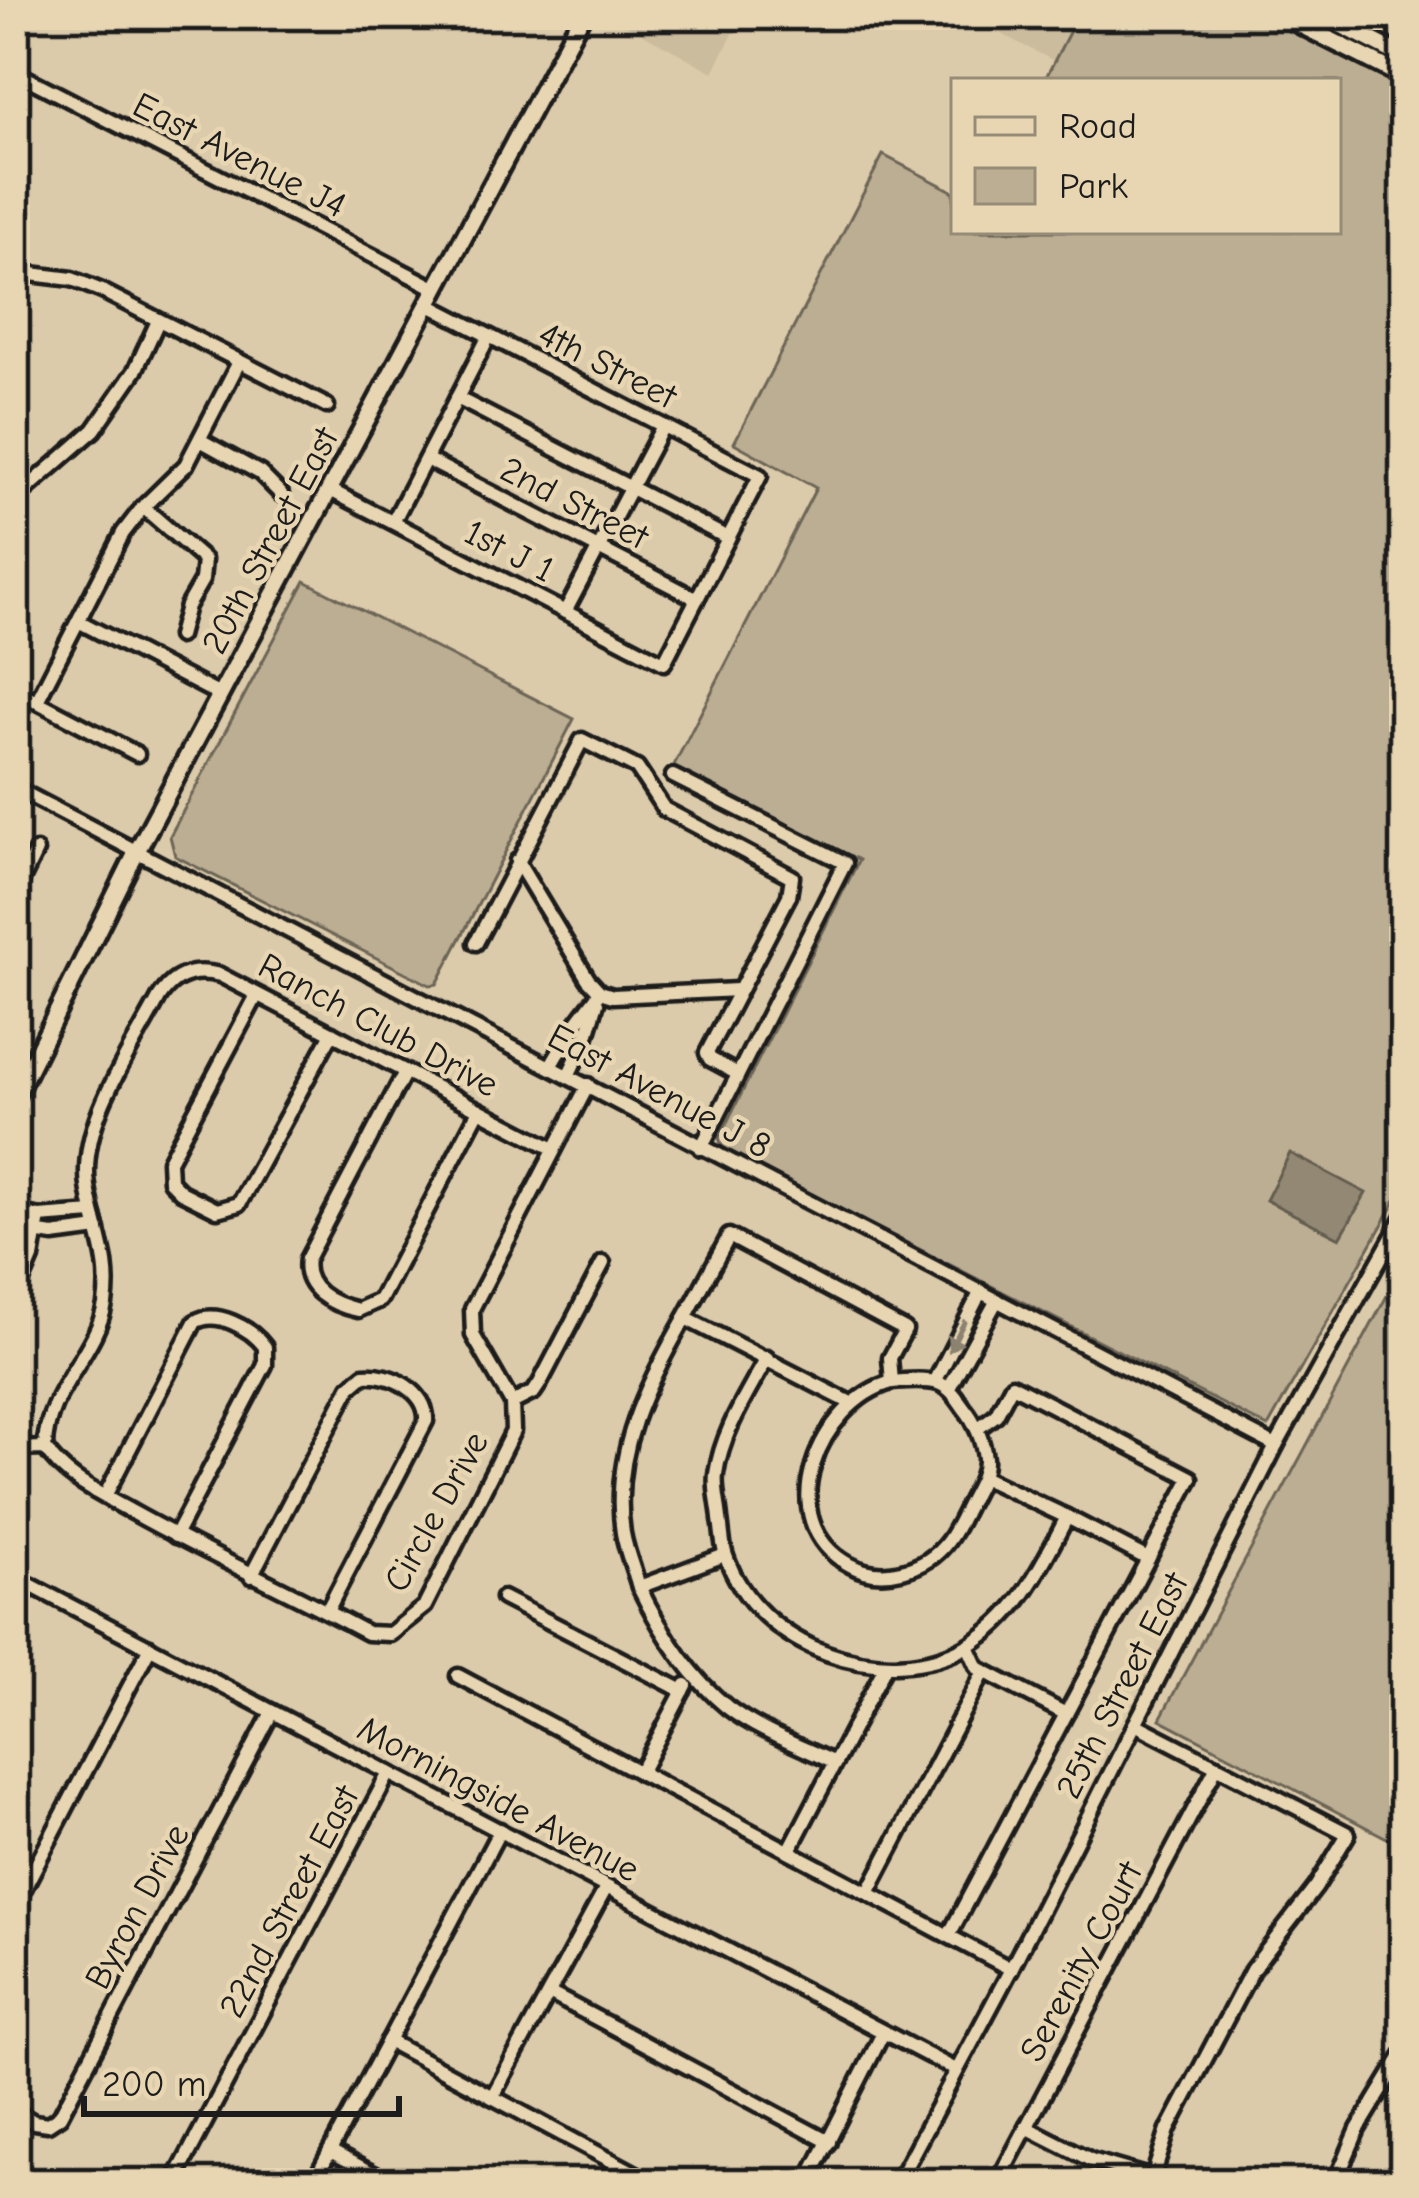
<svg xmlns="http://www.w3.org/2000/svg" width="1419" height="2198" font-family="'Comic Neue',sans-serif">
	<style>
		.built { fill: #ccbc9e }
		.green { fill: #bcae92; stroke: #6c6557; stroke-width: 3 }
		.water { fill: #938873; stroke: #635d50; stroke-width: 3 }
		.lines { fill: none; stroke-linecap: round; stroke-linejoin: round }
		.minor-casing { stroke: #1c1c1c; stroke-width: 21 }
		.major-casing { stroke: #1c1c1c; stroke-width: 24 }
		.minor { stroke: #e8d6b3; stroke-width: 12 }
		.major { stroke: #e8d6b3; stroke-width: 15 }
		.oneway { fill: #8c826f }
		.labels { text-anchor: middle; stroke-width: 9; stroke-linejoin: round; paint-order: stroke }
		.street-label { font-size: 36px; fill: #1c1c1c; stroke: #e8d6b3 }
	</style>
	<rect width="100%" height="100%" fill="#dccbaa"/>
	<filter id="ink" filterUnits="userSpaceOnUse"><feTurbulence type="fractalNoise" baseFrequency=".00833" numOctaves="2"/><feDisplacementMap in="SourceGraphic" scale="24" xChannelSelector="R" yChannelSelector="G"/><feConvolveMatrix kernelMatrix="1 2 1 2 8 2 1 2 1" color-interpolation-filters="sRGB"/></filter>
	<g filter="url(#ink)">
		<g class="built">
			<path d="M608 15H743L713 72Z"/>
			<path d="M964 15H1081L1058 63Z"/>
		</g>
		<g class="green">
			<path d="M1078 15H1269L1404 85V1186L1268 1427 723 1149 719 1138 859 860 673 767 816 488 734 443 883 155 954 192V231H1338V81H1044Z"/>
			<path d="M305 581 574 719 437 984 430 985 175 856 170 836Z"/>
			<path d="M1404 1264V1847L1160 1719Z"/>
		</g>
		<path class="water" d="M1290 1153 1366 1193 1340 1238 1266 1200Z"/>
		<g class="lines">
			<defs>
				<g id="minor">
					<path d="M15 72 437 289"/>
					<path d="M15 272 72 279 102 291 327 406"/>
					<path d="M457 398 728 538"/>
					<path d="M200 440 260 473 281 494"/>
					<path d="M426 459 697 599"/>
					<path d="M330 490 664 663 760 476 429 305"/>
					<path d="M15 499 94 430 135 371 158 321"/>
					<path d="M143 507 204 560 202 580 187 606 179 636"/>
					<path d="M393 522 489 336"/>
					<path d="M565 612 663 426"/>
					<path d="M80 622 220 695"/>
					<path d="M15 690 137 754"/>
					<path d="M37 701 123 533 143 507 186 465 239 362"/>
					<path d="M673 776 845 863 701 1148"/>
					<path d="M15 788 1276 1446"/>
					<path d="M517 861 588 979 600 992 613 996 738 990"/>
					<path d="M15 894 36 851"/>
					<path d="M476 943 582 740 637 768 664 809 792 877 789 896 707 1053 710 1059 738 1074"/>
					<path d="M257 995 169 1161 170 1181 181 1192 217 1210 239 1204 332 1033"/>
					<path d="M551 1065 572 1029 600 992"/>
					<path d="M405 1072 307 1259C302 1289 331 1304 358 1310L380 1300 479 1110"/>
					<path d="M569 1074 587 1036 597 1003"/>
					<path d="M15 1211 39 1217 93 1213"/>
					<path d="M15 1229 53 1235 98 1229"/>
					<path d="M15 1298 32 1258 39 1217"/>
					<path d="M767 1358C747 1395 722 1432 716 1474 714 1489 719 1505 720 1519 722 1531 722 1545 726 1556 757 1648 885 1694 969 1645 1019 1615 1041 1567 1067 1517L982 1477"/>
					<path d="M892 1382C907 1381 924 1379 938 1383 950 1387 957 1398 964 1408 975 1421 983 1441 985 1458 986 1473 977 1487 970 1501 963 1514 957 1529 948 1541 927 1570 882 1583 850 1565 769 1522 819 1402 892 1382Z"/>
					<path d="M935 1382 981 1291"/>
					<path d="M949 1388 997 1300"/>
					<path d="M512 1403 534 1392 540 1383 603 1263"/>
					<path d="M851 1403 685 1318 729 1236 905 1330 890 1358 892 1382"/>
					<path d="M977 1429 996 1415 1012 1385 1191 1478 1148 1559"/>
					<path d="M45 1448C45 1392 96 1354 105 1304 112 1258 94 1229 88 1186 79 1123 130 1053 159 998 173 975 194 968 220 975L554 1149"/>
					<path d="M15 1449 45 1448C66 1480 101 1494 134 1513 211 1556 290 1591 367 1633L390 1634 425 1606 513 1431 512 1403 473 1335 472 1309 588 1085"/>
					<path d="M105 1496 195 1322C216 1309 251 1328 265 1347V1365L175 1536"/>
					<path d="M725 1555 639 1587C661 1632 688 1675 727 1707 758 1731 800 1746 835 1763"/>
					<path d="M251 1576 350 1387 364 1375C391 1372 428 1392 426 1421L327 1611"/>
					<path d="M15 1577 956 2070"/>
					<path d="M639 1587C634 1570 626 1551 623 1533 611 1453 647 1384 685 1318"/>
					<path d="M503 1598 683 1691"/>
					<path d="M15 1614 30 1585"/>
					<path d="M968 1646 978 1668 1066 1714"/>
					<path d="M458 1676 1011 1969"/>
					<path d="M1135 1724 1348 1834 1316 1887 1252 1970 1168 2130 1151 2183"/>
					<path d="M640 1773 686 1685"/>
					<path d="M789 1851 885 1667"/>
					<path d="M868 1893 984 1672"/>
					<path d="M15 1906 150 1647"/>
					<path d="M949 1935 1148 1559 1067 1517"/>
					<path d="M549 1993 829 2142"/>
					<path d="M388 2041 653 2183"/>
					<path d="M492 2097 606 1888"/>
					<path d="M15 2111 34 2122 48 2124 60 2116 272 1712"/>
					<path d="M1026 2127 1091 2160 1153 2178"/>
					<path d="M330 2151 391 2183"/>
					<path d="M173 2183 389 1773"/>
					<path d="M313 2183 500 1830"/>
					<path d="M807 2183 883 2033"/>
					<path d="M897 2183 1011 1969 1276 1446 1404 1216"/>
					<path d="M997 2183 1217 1766"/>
					<path d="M1335 2183 1358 2129 1404 2053"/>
				</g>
				<g id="major">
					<path d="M1281 15 1404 77"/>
					<path d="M1322 15 1404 57"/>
					<path d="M15 1097 136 853 582 15"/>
				</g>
			</defs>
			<use href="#minor" class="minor-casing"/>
			<use href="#major" class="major-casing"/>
			<use href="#minor" class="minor"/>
			<use href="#major" class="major"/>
		</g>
		<defs><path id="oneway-solid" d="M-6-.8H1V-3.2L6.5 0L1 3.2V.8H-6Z" transform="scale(3)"/></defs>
		<use class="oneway" href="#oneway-solid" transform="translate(957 1336) rotate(117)"/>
	</g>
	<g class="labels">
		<g class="street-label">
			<text transform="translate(240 154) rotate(27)" y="13">East Avenue J4</text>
			<text transform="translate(608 364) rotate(27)" y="13">4th Street</text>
			<text transform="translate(575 502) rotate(27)" y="13">2nd Street</text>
			<text transform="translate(269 540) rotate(-62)" y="13">20th Street East</text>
			<text transform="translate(510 550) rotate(27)" y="13">1st J 1</text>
			<text transform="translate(379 1024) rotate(28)" y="13">Ranch Club Drive</text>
			<text transform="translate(660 1090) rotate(28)" y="13">East Avenue J 8</text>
			<text transform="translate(435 1511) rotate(-61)" y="13">Circle Drive</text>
			<text transform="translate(1121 1685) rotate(-63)" y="13">25th Street East</text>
			<text transform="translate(499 1798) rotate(28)" y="13">Morningside Avenue</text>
			<text transform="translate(288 1901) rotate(-62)" y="13">22nd Street East</text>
			<text transform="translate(136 1906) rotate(-62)" y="13">Byron Drive</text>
			<text transform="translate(1080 1961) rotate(-62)" y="13">Serenity Court</text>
		</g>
	</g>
	<rect width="1419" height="2198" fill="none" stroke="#e8d6b3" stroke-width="60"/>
	<rect x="30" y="30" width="1359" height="2138" fill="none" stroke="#1c1c1c" stroke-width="4.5" filter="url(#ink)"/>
	<rect x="951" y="78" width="390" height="156" fill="#e8d6b3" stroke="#968c77" stroke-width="3"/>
	<rect x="975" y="117" width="60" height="18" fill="#e8d6b3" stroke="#968c77" stroke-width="3"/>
	<text x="1059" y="138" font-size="36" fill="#1c1c1c">Road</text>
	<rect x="975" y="168" width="60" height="36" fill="#bcae92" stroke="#968c77" stroke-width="3"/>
	<text x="1059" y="198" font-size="36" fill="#1c1c1c">Park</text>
	<path d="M84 2096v18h315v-18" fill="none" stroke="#1c1c1c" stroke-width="6"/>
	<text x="102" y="2096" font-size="36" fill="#1c1c1c" stroke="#e8d6b3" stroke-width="9" paint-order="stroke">200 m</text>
</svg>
